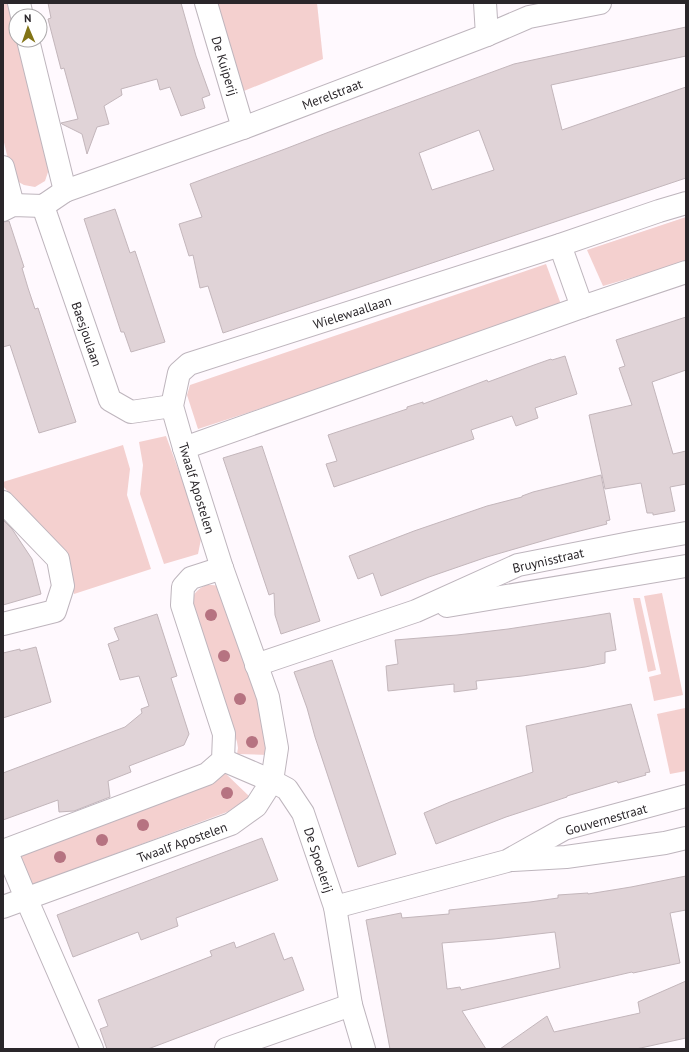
<svg xmlns="http://www.w3.org/2000/svg" width="689" height="1052" font-family="'PT Sans',sans-serif">
	<style>
		.green { fill: #f4d0cf }
		.building { fill: #e0d3d7; stroke: #c3b6bb; fill-rule: evenodd }
		.lines { fill: none; stroke-linecap: round; stroke-linejoin: round }
		.street-casing { stroke: #beb5bd; stroke-width: 24 }
		.street { stroke: #fff; stroke-width: 22 }
		.tree { fill: #b67381 }
		.labels { text-anchor: middle; stroke-width: 3.5; stroke-linejoin: round; paint-order: stroke }
		.street-label { font-size: 13px; fill: #2a262a; stroke: #fff }
	</style>
	<rect width="100%" height="100%" fill="#fff9fe"/>
	<g class="green">
		<path d="M3 3H13L16 16V40H22L50 166 45 181 35 187 24 185 15 180 9 164 3 138Z"/>
		<path d="M216 3H317L323 59 239 93Z"/>
		<path d="M686 217V262L603 286 587 250Z"/>
		<path d="M546 264 562 307 474 338 198 429 187 395 190 385Z"/>
		<path d="M166 436 202 534 198 554 164 564 140 494 143 465 139 442Z"/>
		<path d="M123 445 130 469 127 495 151 569 74 594 60 549 3 486V482Z"/>
		<path d="M206 585H212L221 586 266 725 268 755 237 754 238 748 237 742 192 602C194 592 197 590 206 585Z"/>
		<path d="M662 593 683 695 654 701 649 677 661 674 644 596Z"/>
		<path d="M633 598H640L656 670 648 672Z"/>
		<path d="M685 708 686 771 670 774 657 714Z"/>
		<path d="M225 773 250 797 227 812 32 885 19 853 221 776Z"/>
	</g>
	<g class="building">
		<path d="M48 3H181L196 56 210 95 202 98 205 108 181 116 170 87 160 90 157 79 121 89 122 95 104 106 109 124 97 127 87 154 82 134 62 124 61 123 78 119 64 68 61 69 48 19 51 18Z"/>
		<path d="M686 27V56L551 85 562 130 686 87V178L223 333 208 286 200 288 193 255 189 256 179 224 202 217 190 184 285 149 329 132 514 64ZM479 130 494 170 432 190 419 153Z"/>
		<path d="M115 209 130 253 135 251 165 342 131 352 124 332H121L84 219Z"/>
		<path d="M9 221 24 267 22 268 28 288 35 309 38 308 76 422 39 433 10 345 3 347V222Z"/>
		<path d="M686 317V370L652 382 673 454 686 451V484L670 487 675 511 653 515V513H647L641 483 605 489 589 415 632 405 619 368 625 366 616 340Z"/>
		<path d="M565 356 577 394 535 408 538 418 516 426 512 416 471 430 474 439 334 487 326 464 337 461 328 435 407 409V407L423 402V404L487 380 488 382 534 365 551 359 552 360Z"/>
		<path d="M262 446 320 621 281 634 275 615 274 593 269 595 223 458Z"/>
		<path d="M601 475 610 520 606 521 607 524 556 537 487 557 429 577 381 596 373 573 358 579 349 556 414 531 487 506 522 497V496L533 492Z"/>
		<path d="M3 520 12 529 32 559 41 594 3 605Z"/>
		<path d="M610 613 616 650 605 652V663L585 667 522 676 476 681 477 689 454 692V684L388 691 386 666 398 664 395 640 457 635 508 629 586 617Z"/>
		<path d="M157 614 177 676 171 678 189 734 184 745 129 766 131 772 108 781 110 797 74 811 59 812 58 800 3 820V773L125 727 142 713 141 709 149 706 139 676 120 680 108 644 119 640 114 628Z"/>
		<path d="M36 647 51 702 3 718V653L20 649V651Z"/>
		<path d="M332 660 396 854 358 867 315 737 307 708 294 672Z"/>
		<path d="M631 704 650 772 645 773 646 775 618 783 617 781 567 796V797L506 817 436 844 424 813 450 802 533 772 526 726Z"/>
		<path d="M262 838 278 880 176 918 178 926 141 940 138 932 73 957 57 915Z"/>
		<path d="M686 876V910L670 913 680 963 633 973 632 972 462 1011 486 1049H390L366 920 401 913 402 918 449 914V910L530 902 558 898V895L588 893V894L631 887ZM555 932 560 968 461 990 460 987 447 989 442 943 494 939Z"/>
		<path d="M274 933 284 960 292 957 304 990 148 1049H107L100 1029 108 1026 98 1000 212 956 210 951 234 942 236 948Z"/>
		<path d="M686 981V1038L636 1049H500L547 1016 554 1032 640 1013 638 1002Z"/>
	</g>
	<g class="lines">
		<defs>
			<g id="street">
				<path d="M19 3 22 16"/>
				<path d="M206 3 243 128"/>
				<path d="M485 3 487 35"/>
				<path d="M28 40 65 191"/>
				<path d="M3 167 13 205"/>
				<path d="M43 206 110 400 131 412 172 406"/>
				<path d="M3 210 13 205 43 206 65 191 243 128 487 35 529 17 600 3"/>
				<path d="M560 245 582 307"/>
				<path d="M184 448 582 307 686 272"/>
				<path d="M3 502 58 559 63 586 55 611 3 624"/>
				<path d="M447 606 686 566"/>
				<path d="M256 665 416 611 518 565 635 542 686 533"/>
				<path d="M223 760 272 781 287 789 303 813 335 907 351 1005 364 1049"/>
				<path d="M6 850 26 898 92 1049"/>
				<path d="M3 851 207 774 223 760 224 734 182 605 183 587 191 578 222 568"/>
				<path d="M513 860 566 857 665 843 686 838"/>
				<path d="M3 907 231 824 256 806 272 781 277 748 268 697 222 568 184 448 172 406 179 373 189 364 560 245 659 211 686 203"/>
				<path d="M335 907 507 861 564 829 686 796"/>
				<path d="M226 1049 351 1005"/>
			</g>
		</defs>
		<use href="#street" class="street-casing"/>
		<use href="#street" class="street"/>
	</g>
	<g class="tree">
		<circle cx="211" cy="615" r="6"/>
		<circle cx="224" cy="656" r="6"/>
		<circle cx="240" cy="699" r="6"/>
		<circle cx="252" cy="742" r="6"/>
		<circle cx="227" cy="793" r="6"/>
		<circle cx="143" cy="825" r="6"/>
		<circle cx="102" cy="840" r="6"/>
		<circle cx="60" cy="857" r="6"/>
	</g>
	<g class="labels">
		<g class="street-label">
			<text transform="translate(225 66) rotate(73)" y="5">De Kuiperij</text>
			<text transform="translate(332 94) rotate(-21)" y="5">Merelstraat</text>
			<text transform="translate(352 312) rotate(-18)" y="5">Wielewaallaan</text>
			<text transform="translate(87 334) rotate(71)" y="5">Baesjoulaan</text>
			<text transform="translate(197 488) rotate(73)" y="5">Twaalf Apostelen</text>
			<text transform="translate(548 560) rotate(-13)" y="5">Bruynisstraat</text>
			<text transform="translate(606 819) rotate(-16)" y="5">Gouvernestraat</text>
			<text transform="translate(182 842) rotate(-20)" y="5">Twaalf Apostelen</text>
			<text transform="translate(319 860) rotate(72)" y="5">De Spoelerij</text>
		</g>
	</g>
	<rect width="689" height="1052" fill="none" stroke="#2a262a" stroke-width="8"/>
	<g transform="translate(28 28) rotate(358)"><circle r="19" fill="#ffffff" stroke="#aaa8aa"/>
	<path d="M0-3L7 15L0 10L-7 15Z" fill="#827416"/>
	<text y="-6" font-size="11" font-weight="bold" text-anchor="middle" fill="#2a262a">N</text>
	</g>
</svg>
